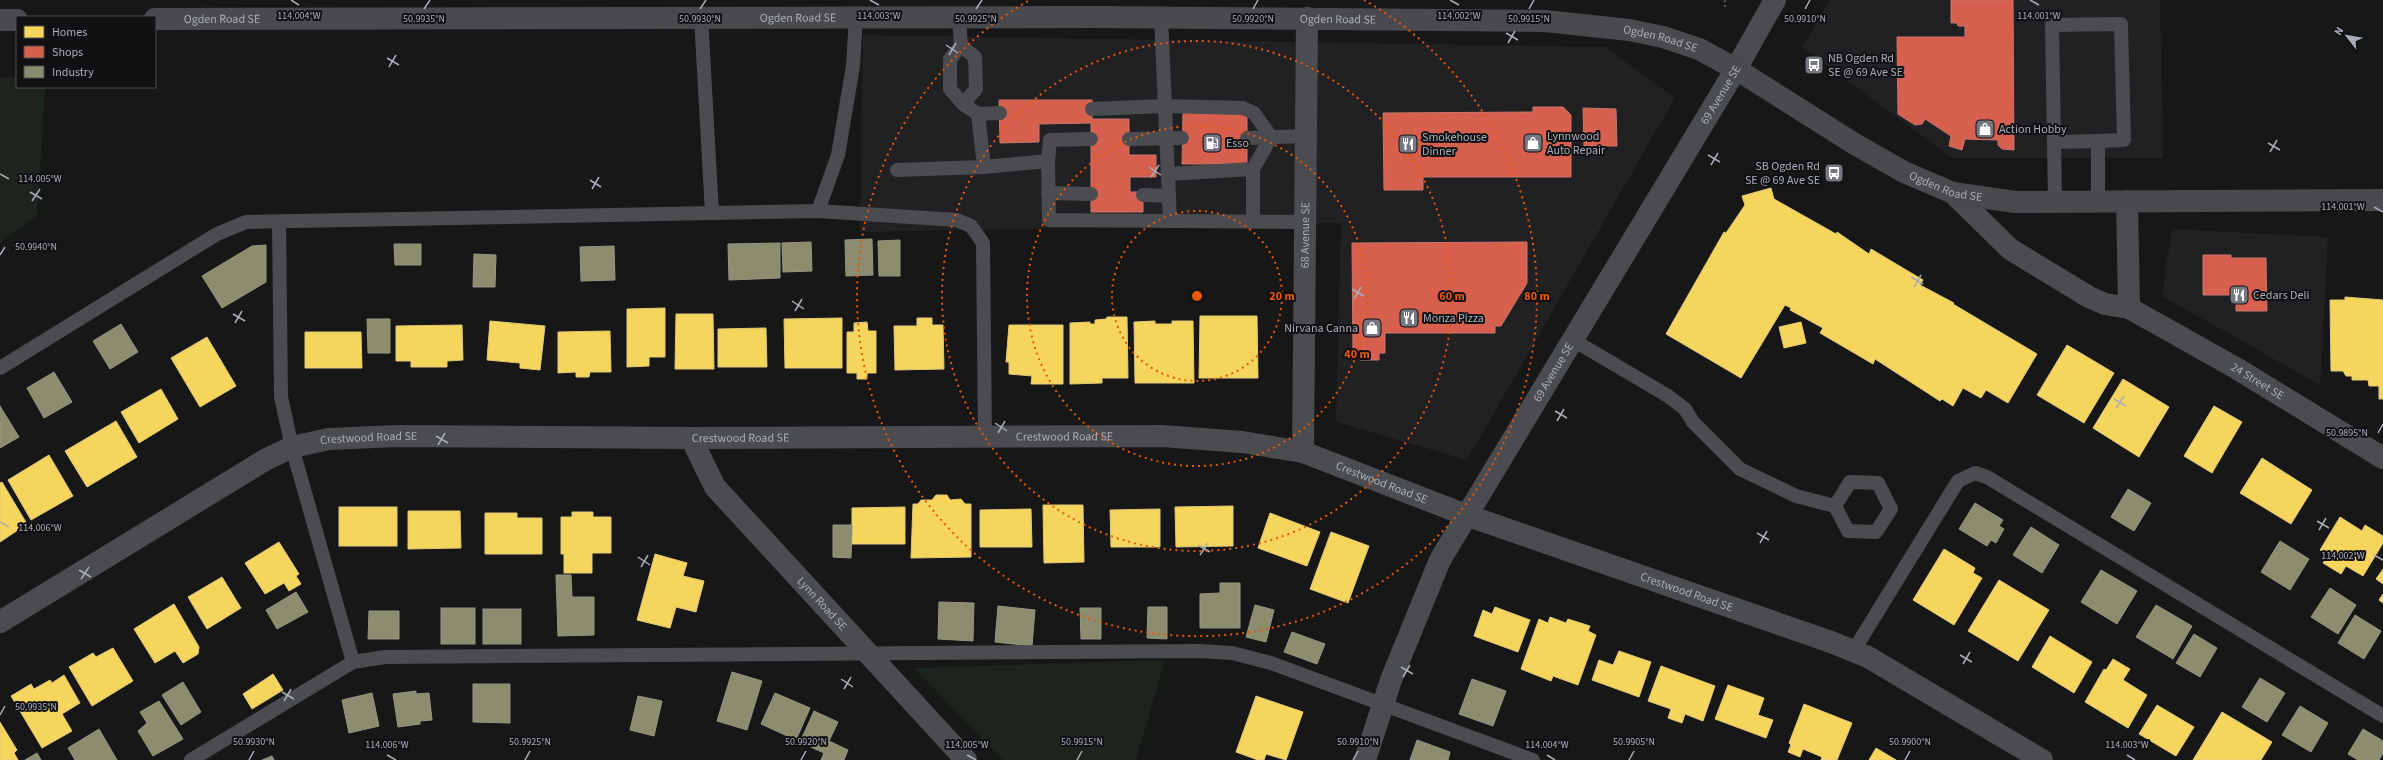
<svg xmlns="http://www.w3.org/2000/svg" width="2383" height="760" font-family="'Source Sans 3',sans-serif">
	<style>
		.built { fill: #212123 }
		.green { fill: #1d241e }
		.homes { fill: #f6d55c; stroke: #dfc978 }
		.shops { fill: #d6604d; stroke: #c8776d }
		.industry { fill: #8c8c6e; stroke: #949684 }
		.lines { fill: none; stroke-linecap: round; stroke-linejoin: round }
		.path { stroke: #4d4e52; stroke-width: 2.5; stroke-dasharray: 2 3; stroke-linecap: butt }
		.lane { stroke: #4b4c50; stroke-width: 14 }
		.street { stroke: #4b4c50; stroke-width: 22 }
		.secondary { stroke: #4a4a4e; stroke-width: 22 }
		.ticks { fill: none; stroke: #a8adb8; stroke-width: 1.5 }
		.ring { fill: none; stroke: #e8590c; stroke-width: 2; stroke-dasharray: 2 4 }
		.labels { text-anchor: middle; stroke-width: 4; stroke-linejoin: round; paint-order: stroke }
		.street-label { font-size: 12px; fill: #a8adb8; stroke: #111113 }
		.poi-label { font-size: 12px; fill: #a8adb8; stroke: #111113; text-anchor: start }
		.ticks-label { font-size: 10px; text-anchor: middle; fill: #a8adb8; stroke: #111113; stroke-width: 4; stroke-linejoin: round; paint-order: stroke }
		.centre { fill: #e8590c; stroke: #111113; stroke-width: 2 }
		.ring-label { font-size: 12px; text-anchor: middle; font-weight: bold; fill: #e8590c; stroke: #111113; stroke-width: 4; stroke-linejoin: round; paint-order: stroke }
	</style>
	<rect width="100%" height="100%" fill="#171717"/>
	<g class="built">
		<path d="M1830 0H2160L2163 158H1952L1802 47Z"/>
		<path d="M863 35 1605 47 1675 98 1467 460 1336 422 1341 223 860 232Z"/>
		<path d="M2172 229 2328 237 2320 385 2162 296Z"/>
	</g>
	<g class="green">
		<path d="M0 77H17V87H45L37 215 0 243Z"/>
		<path d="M1165 660 1136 760H1003L914 668Z"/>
	</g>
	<g class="homes">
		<path d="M1771 188 1774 199 1836 234 1837 232 1869 254 1871 249 1923 280 1920 285 1954 303 1953 304 2037 354 2008 403 1986 390 1981 398 1963 388 1953 406 1942 399 1940 401 1875 359 1873 364 1820 333 1823 328 1790 310 1791 308 1785 305 1741 378 1666 334 1724 232 1726 233 1745 205 1742 196Z"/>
		<path d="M2345 297 2383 300V399H2379V386H2369L2368 380H2352V376H2346L2343 371H2331L2330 300H2345Z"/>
		<path d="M665 308V357H649V366L627 367V309Z"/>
		<path d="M676 314H713L714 369H675Z"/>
		<path d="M1200 316H1257L1258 378H1199Z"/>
		<path d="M1107 317H1127L1128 378H1102V383L1070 384V323L1090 322V324H1095V320L1106 319Z"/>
		<path d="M842 318V368H785L784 319Z"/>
		<path d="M917 318H932V325H943L944 369 895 370 894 326H917Z"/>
		<path d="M490 321 545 326 540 370 520 368V363L487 360Z"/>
		<path d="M1155 321V324H1172V321H1193L1194 383H1135L1134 322Z"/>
		<path d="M867 322 868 331H876V373H867V379H857V373H847V332H854V323Z"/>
		<path d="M1801 322 1806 343 1784 348 1779 327Z"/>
		<path d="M462 325 463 360 447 361V367H411V361H396V326Z"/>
		<path d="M1009 325H1063V384H1031L1032 376 1009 374V362H1006Z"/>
		<path d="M766 328 767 367H718V329Z"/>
		<path d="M610 331 611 372H590L589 377H576V372L558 373V332Z"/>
		<path d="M305 332H361L362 368H305Z"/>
		<path d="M207 337 236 386 200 407 171 358Z"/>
		<path d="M2067 345 2114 373 2084 423 2037 395Z"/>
		<path d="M2123 379 2169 407 2139 457 2093 428Z"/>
		<path d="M161 389 178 419 139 443 121 412Z"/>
		<path d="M2214 406 2242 422 2212 473 2184 456Z"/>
		<path d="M116 421 137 457 87 487 65 451Z"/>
		<path d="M49 455 73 496 31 520 8 480Z"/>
		<path d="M2262 458 2312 490 2291 524 2240 493Z"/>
		<path d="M2 482 27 524 0 542V483Z"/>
		<path d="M936 495H947L950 500 961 499 965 504H971V557L911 558 913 504H918L921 500H932Z"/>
		<path d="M1043 505H1083L1084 562 1044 563Z"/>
		<path d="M1233 506V546L1176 547 1175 507Z"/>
		<rect x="339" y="507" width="58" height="39"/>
		<path d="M905 507V544H852V508Z"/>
		<path d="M1031 509 1032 547H980V510Z"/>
		<path d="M1160 509V547H1111L1110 510Z"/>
		<path d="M408 511H460L461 548 408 549Z"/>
		<path d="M572 512H593V517H611V553H592V573H564V554H561V517H572Z"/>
		<path d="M485 513H517V518H542V554H485Z"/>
		<path d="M1270 513 1320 532 1307 566 1258 548Z"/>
		<path d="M2340 517 2362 531 2365 525 2383 536V543L2363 576 2346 566 2341 574 2323 563 2328 555 2320 550Z"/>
		<path d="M1331 532 1369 546 1348 603 1310 589Z"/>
		<path d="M279 542 299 574 296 576 301 584 289 591 284 583 265 594 245 563Z"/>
		<path d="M1944 549 1975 568 1973 573 1982 578 1954 625 1913 600Z"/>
		<path d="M655 554 687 563 683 576 704 581 696 612 676 607 670 628 637 620Z"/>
		<path d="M2383 569V584L2376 579Z"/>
		<path d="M222 577 241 608 207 629 188 597Z"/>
		<path d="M1999 580 2049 610 2018 661 1968 631Z"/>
		<path d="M2383 594V603L2379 600Z"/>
		<path d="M174 604 199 647 198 654 183 663 175 651 155 663 134 629Z"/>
		<path d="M1495 607 1530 620 1518 652 1474 636 1483 610 1492 614Z"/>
		<path d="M1550 617 1566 623 1568 619 1590 626 1588 631 1596 635 1578 685 1553 676 1551 681 1521 669 1539 619 1548 623Z"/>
		<path d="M2050 636 2092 662 2074 693 2032 667Z"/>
		<path d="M113 648 133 681 92 706 69 667 93 653 96 657Z"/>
		<path d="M1619 651 1651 662 1639 697 1592 680 1599 660 1613 665Z"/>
		<path d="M2113 659 2130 669 2123 680 2147 695 2128 728 2085 702 2104 669 2106 670Z"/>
		<path d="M1661 666 1715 686 1703 721 1685 714 1682 723 1668 718 1671 709 1648 701Z"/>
		<path d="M273 674 283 690 252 709 243 694Z"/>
		<path d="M64 675 80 703 62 714 72 731 42 748 11 696 31 684 34 689 50 680 52 683Z"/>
		<path d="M1728 685 1764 698 1758 715 1773 720 1766 738 1715 719Z"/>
		<path d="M1256 696 1303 712 1286 760 1266 754 1264 760H1258L1236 752Z"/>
		<path d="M1804 704 1852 723 1837 760H1821L1822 757 1803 749 1800 757 1788 752 1791 745 1789 743Z"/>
		<path d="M2157 705 2194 727 2176 756 2139 734Z"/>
		<path d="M2222 712 2272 742 2261 760H2193Z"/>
		<path d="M0 722 17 750 14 753 18 760H0Z"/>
		<path d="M1876 748 1896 760H1869Z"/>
	</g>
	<g class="shops">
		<path d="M1951 0H2013L2014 150 2002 149 1998 145V140L1965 139 1962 150 1949 146 1951 136 1925 119 1922 124 1915 125 1898 114 1897 37H1965V26H1958L1957 23H1951Z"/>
		<path d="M999 100H1092V119H1129V155H1156V177H1130V192H1143V212H1091V123L1039 124V142L1000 143Z"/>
		<path d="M1533 107H1563L1571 115V177H1423V190H1384L1383 113 1533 112Z"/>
		<path d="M1583 108 1616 109 1617 146H1584Z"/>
		<path d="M1183 112H1247V164H1182Z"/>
		<path d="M1527 242V283L1501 326H1495V333H1385V353H1379V360H1360V353H1353L1352 243Z"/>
		<path d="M2203 255H2231V258H2266L2267 311H2236V295H2203Z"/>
	</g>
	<g class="industry">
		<path d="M872 239 873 275 846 276 845 240Z"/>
		<path d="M900 240V276H879L878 241Z"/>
		<path d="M811 242 812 271 783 272 782 243Z"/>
		<path d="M780 243V278L729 280 728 244Z"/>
		<path d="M394 244H421V265H395Z"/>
		<path d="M266 245V282L222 308 202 276 252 246Z"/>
		<path d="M614 246 615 280 581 281 580 247Z"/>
		<path d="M474 254 496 255 495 287H473Z"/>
		<path d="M367 319H390V353H368Z"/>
		<path d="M121 324 138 352 110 369 93 341Z"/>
		<path d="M54 372 72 402 44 418 27 388Z"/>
		<path d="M0 406 19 437 0 448Z"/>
		<path d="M2128 489 2151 503 2134 531 2111 517Z"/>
		<path d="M1975 503 2003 520 1999 526 2004 529 1996 543 1991 540 1987 546 1959 529Z"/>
		<path d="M833 525H852L851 558 833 557Z"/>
		<path d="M2031 527 2059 545 2042 573 2013 555Z"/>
		<path d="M2280 541 2309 559 2290 590 2261 572Z"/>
		<path d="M2101 570 2137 591 2117 624 2081 602Z"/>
		<path d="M556 575H571L572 597H594V635L558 636Z"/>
		<path d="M1220 583H1240V628H1200V594L1220 593Z"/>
		<path d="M2330 588 2356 605 2338 634 2311 617Z"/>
		<path d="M296 592 308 612 277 629 266 610Z"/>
		<path d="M939 602 974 603 973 641 938 639Z"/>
		<path d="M1255 605 1274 610 1266 642 1246 637Z"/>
		<path d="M2156 605 2192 626 2173 659 2136 637Z"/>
		<path d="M998 606 1035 610 1032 646 995 642Z"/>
		<path d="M1148 607H1167V639L1147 638Z"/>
		<rect x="441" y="608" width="34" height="36"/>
		<path d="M1080 608H1101V639H1081Z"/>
		<rect x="483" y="609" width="38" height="35"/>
		<path d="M369 611H399V639H368Z"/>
		<path d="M2355 615 2381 631 2364 659 2338 643Z"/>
		<path d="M1292 632 1325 644 1317 664 1284 652Z"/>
		<path d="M2194 634 2217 648 2200 677 2176 663Z"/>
		<path d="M732 672 762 681 747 730 717 721Z"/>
		<path d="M2260 678 2285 693 2267 722 2242 707Z"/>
		<path d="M1472 679 1506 691 1493 726 1459 714Z"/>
		<path d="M183 682 201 712 181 725 162 695Z"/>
		<path d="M473 684H510V723L473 722Z"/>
		<path d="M416 691V694L429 693 432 720 420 721V724L398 727 393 694Z"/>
		<path d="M372 693 379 726 349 733 342 700Z"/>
		<path d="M775 693 810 708 796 740 761 724Z"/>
		<path d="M638 696 662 701 654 736 630 730Z"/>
		<path d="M159 701 183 739 153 756 138 731 147 723 140 712Z"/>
		<path d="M2300 706 2328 723 2311 752 2282 735Z"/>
		<path d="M814 711 838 722 829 741 848 750 844 760H821L824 753 800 742Z"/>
		<path d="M99 729 117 760H75L68 748Z"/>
		<path d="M2363 729 2383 741V753L2379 760H2358L2348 754Z"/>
		<path d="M1417 740 1450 752 1448 760H1410Z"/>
		<path d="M37 753 41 760H25Z"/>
		<path d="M272 756 274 760H262Z"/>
	</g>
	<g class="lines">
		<path class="path" d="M1725 0V8"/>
		<g class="lane">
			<path d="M701 17 712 213"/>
			<path d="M959 17 961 46 950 59V89L963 104 976 89 975 57 961 46"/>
			<path d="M1161 17 1170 221"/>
			<path d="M963 104 978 114 984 167 1048 161 1049 220 1305 222"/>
			<path d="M1092 109 1165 106 1243 108 1254 113 1271 137 1253 169 1168 174"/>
			<path d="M978 114 1000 113"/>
			<path d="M1247 138 1306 136"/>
			<path d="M1129 139 1182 138"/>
			<path d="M2054 142 2098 141"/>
			<path d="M1048 161 1050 140 1091 139"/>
			<path d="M1253 169V221"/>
			<path d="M897 170 984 167"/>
			<path d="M1048 193 1091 194"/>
			<path d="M1143 195 1169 196"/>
			<path d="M2055 201 2052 25 2121 24 2124 140 2098 141V201"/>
			<path d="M818 211 838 155 853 66 856 17"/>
			<path d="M279 222 281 397 292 447 353 662"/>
			<path d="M1573 340 1668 396 1685 409 1693 422 1740 469 1796 496 1835 506 1848 531 1876 532 1891 509 1878 483 1850 482 1835 506"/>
			<path d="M0 368 217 234 246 222 818 211 957 220 971 226 983 243 985 437"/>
			<path d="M1854 650 1958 481 1975 473 1987 477 2383 716"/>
			<path d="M191 760 353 662 385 657 1199 651 1232 653 1271 663 1533 760"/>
		</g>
		<g class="street">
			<path id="s1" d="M1953 193 2010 249 2089 297 2105 304 2129 308 2236 368 2383 458"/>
			<path d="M2127 201 2129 308"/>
			<path id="s2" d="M691 438 715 487 966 760"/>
			<path id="s3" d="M1303 452 1307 18"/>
			<path id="s4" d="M0 622 265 460 292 447 329 439 397 436 691 438 1162 436 1242 442 1303 452 1466 515 1831 642 1868 657 2042 760"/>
			<path id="s5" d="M1365 760 1391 680 1440 560 1736 69 1775 0"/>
		</g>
		<g class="secondary">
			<path id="s6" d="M155 19 1094 17 1545 21 1629 30 1663 37 1699 49 1736 69 1853 143 1904 172 1953 193 2015 202 2383 200"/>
			<path d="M0 20H17"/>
		</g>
	</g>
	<path class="ticks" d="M291 0 299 5M870 0 879 5M1450 0 1459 5M2030 0 2039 5M424 9 430 0M700 9 706 0M976 9 982 0M1253 9 1258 0M1529 9 1534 0M1805 9 1810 0M1506 33 1518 40M1508 43 1515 31M946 45 958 53M949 55 956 43M387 58 399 65M389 67 396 55M2268 143 2280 150M2270 152 2277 140M1708 155 1720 162M1711 165 1718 153M1149 167 1161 175M0 174 9 179M1151 177 1159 165M590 180 601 187M592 189 599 177M30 192 42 199M32 201 40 189M2374 207 2383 212M0 255 5 247M1911 277 1923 284M1914 287 1921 275M1352 289 1364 296M1354 299 1361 287M792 301 804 309M795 311 802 299M233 314 245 321M235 323 242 311M2114 399 2126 406M2116 408 2124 396M1555 411 1567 418M1557 421 1564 409M995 423 1007 431M998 433 1005 421M2378 433 2383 424M436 436 448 443M438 445 445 433M2317 521 2329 528M0 522 9 527M2319 530 2326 518M1757 533 1769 540M1760 543 1767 531M1198 545 1210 552M1200 555 1208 543M2374 555 2383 560M638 557 650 565M641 567 648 555M79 570 91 577M81 579 89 567M1960 655 1972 662M1963 664 1970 652M1401 667 1413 674M1403 677 1410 665M841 679 853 687M844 689 851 677M282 692 294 699M284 701 291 689M0 715 5 706M387 755 396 760M967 755 976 760M1547 755 1555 760M2127 755 2135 760M249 760 254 751M525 760 530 751M801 760 806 751M1077 760 1082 751M1353 760 1358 751M1629 760 1634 751M1905 760 1910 751"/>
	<g class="ring">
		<circle cx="1197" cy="296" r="85"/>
		<circle cx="1197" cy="296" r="170"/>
		<circle cx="1197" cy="296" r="255"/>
		<path d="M1364 0A340 340 0 1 1 1030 0"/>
	</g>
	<defs>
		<symbol id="bus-square" viewBox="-11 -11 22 22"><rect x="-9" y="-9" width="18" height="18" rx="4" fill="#757880" stroke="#111113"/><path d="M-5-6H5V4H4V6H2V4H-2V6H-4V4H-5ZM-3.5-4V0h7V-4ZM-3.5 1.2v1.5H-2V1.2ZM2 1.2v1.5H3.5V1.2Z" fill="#fff"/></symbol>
		<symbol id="shop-square" viewBox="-11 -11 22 22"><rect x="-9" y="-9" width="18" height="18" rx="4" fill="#757880" stroke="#111113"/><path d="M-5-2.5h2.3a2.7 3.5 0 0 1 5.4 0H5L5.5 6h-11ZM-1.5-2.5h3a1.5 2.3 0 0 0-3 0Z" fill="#fff"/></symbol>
		<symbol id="fuel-square" viewBox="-11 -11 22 22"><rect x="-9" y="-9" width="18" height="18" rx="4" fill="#757880" stroke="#111113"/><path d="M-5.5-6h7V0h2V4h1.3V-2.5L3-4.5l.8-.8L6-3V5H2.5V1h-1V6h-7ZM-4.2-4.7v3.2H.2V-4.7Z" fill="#fff"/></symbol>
		<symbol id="restaurant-square" viewBox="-11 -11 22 22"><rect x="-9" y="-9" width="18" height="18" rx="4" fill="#757880" stroke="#111113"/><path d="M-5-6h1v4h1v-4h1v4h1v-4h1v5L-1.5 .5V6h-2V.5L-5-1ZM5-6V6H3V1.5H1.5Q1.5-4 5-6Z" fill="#fff"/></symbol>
	</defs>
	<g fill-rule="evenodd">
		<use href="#bus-square" x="1803" y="54" width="22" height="22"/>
		<use href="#shop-square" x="1974" y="118" width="22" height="22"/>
		<use href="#fuel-square" x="1201" y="132" width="22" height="22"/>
		<use href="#shop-square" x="1522" y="132" width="22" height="22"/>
		<use href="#restaurant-square" x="1397" y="133" width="22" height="22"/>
		<use href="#bus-square" x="1823" y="162" width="22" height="22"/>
		<use href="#restaurant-square" x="2228" y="284" width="22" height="22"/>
		<use href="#restaurant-square" x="1398" y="307" width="22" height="22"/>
		<use href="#shop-square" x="1361" y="317" width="22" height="22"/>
	</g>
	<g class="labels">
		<g class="street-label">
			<text dy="4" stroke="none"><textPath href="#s6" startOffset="643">Ogden Road SE</textPath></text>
			<text dy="4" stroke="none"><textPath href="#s6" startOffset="1183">Ogden Road SE</textPath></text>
			<text dy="4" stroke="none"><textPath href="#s6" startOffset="67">Ogden Road SE</textPath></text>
			<text dy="4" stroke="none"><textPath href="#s6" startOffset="1507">Ogden Road SE</textPath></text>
			<text dy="4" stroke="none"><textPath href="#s5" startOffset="757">69 Avenue SE</textPath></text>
			<text dy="4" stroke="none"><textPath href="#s6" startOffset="1831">Ogden Road SE</textPath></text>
			<text dy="4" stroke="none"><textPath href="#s3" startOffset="217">68 Avenue SE</textPath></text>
			<text dy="4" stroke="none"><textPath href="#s5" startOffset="433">69 Avenue SE</textPath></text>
			<text dy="4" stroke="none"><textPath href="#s1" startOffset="362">24 Street SE</textPath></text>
			<text dy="4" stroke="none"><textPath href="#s4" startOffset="1114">Crestwood Road SE</textPath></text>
			<text dy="4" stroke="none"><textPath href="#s4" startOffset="790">Crestwood Road SE</textPath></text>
			<text dy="4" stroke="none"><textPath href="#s4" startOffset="418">Crestwood Road SE</textPath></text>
			<text dy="4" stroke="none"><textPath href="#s4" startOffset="1438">Crestwood Road SE</textPath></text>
			<text dy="4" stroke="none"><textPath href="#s4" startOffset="1762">Crestwood Road SE</textPath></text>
			<text dy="4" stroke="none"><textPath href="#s2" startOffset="213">Lynn Road SE</textPath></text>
		</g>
		<g class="poi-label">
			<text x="1828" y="62">NB Ogden Rd<tspan x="1828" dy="14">SE @ 69 Ave SE</tspan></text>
			<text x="1999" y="133">Action Hobby</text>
			<text x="1547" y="140">Lynnwood<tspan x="1547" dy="14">Auto Repair</tspan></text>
			<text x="1422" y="141">Smokehouse<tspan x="1422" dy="14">Dinner</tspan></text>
			<text x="1226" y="147">Esso</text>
			<text x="1820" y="170" text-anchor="end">SB Ogden Rd<tspan x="1820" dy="14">SE @ 69 Ave SE</tspan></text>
			<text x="2253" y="299">Cedars Deli</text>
			<text x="1423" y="322">Monza Pizza</text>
			<text x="1358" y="332" text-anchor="end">Nirvana Canna</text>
		</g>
	</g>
	<g class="ticks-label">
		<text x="299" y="19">114.004°W</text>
		<text x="879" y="19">114.003°W</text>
		<text x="1459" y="19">114.002°W</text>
		<text x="2039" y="19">114.001°W</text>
		<text x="976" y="22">50.9925°N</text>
		<text x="1253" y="22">50.9920°N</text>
		<text x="424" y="22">50.9935°N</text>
		<text x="700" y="22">50.9930°N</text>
		<text x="1529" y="22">50.9915°N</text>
		<text x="1805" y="22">50.9910°N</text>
		<text x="40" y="182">114.005°W</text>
		<text x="2343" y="210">114.001°W</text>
		<text x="36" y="250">50.9940°N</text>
		<text x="2347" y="436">50.9895°N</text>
		<text x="40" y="531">114.006°W</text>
		<text x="2343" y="559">114.002°W</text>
		<text x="36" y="710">50.9935°N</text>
		<text x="254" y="745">50.9930°N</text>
		<text x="530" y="745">50.9925°N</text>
		<text x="806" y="745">50.9920°N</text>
		<text x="1082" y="745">50.9915°N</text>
		<text x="1358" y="745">50.9910°N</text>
		<text x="1634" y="745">50.9905°N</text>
		<text x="1910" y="745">50.9900°N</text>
		<text x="387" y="748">114.006°W</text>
		<text x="967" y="748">114.005°W</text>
		<text x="1547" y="748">114.004°W</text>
		<text x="2127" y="748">114.003°W</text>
	</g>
	<circle cx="1197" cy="296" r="6" class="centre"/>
	<g class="ring-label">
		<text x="1282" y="300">20 m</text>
		<text x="1452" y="300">60 m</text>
		<text x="1537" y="300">80 m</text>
		<text x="1357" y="358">40 m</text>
	</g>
	<rect x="16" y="16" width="140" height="72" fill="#111113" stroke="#4d4f55"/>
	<rect x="24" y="26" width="20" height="12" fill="#f6d55c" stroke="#4d4f55"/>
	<text x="52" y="36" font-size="12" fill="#a8adb8">Homes</text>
	<rect x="24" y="46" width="20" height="12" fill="#d6604d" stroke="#4d4f55"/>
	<text x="52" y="56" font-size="12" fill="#a8adb8">Shops</text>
	<rect x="24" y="66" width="20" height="12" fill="#8c8c6e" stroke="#4d4f55"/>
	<text x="52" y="76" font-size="12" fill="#a8adb8">Industry</text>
	<g transform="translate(2347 36) rotate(301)" stroke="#111113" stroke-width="3" paint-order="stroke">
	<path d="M0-3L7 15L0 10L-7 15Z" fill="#a8adb8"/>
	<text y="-6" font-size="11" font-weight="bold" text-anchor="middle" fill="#a8adb8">N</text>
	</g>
</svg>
